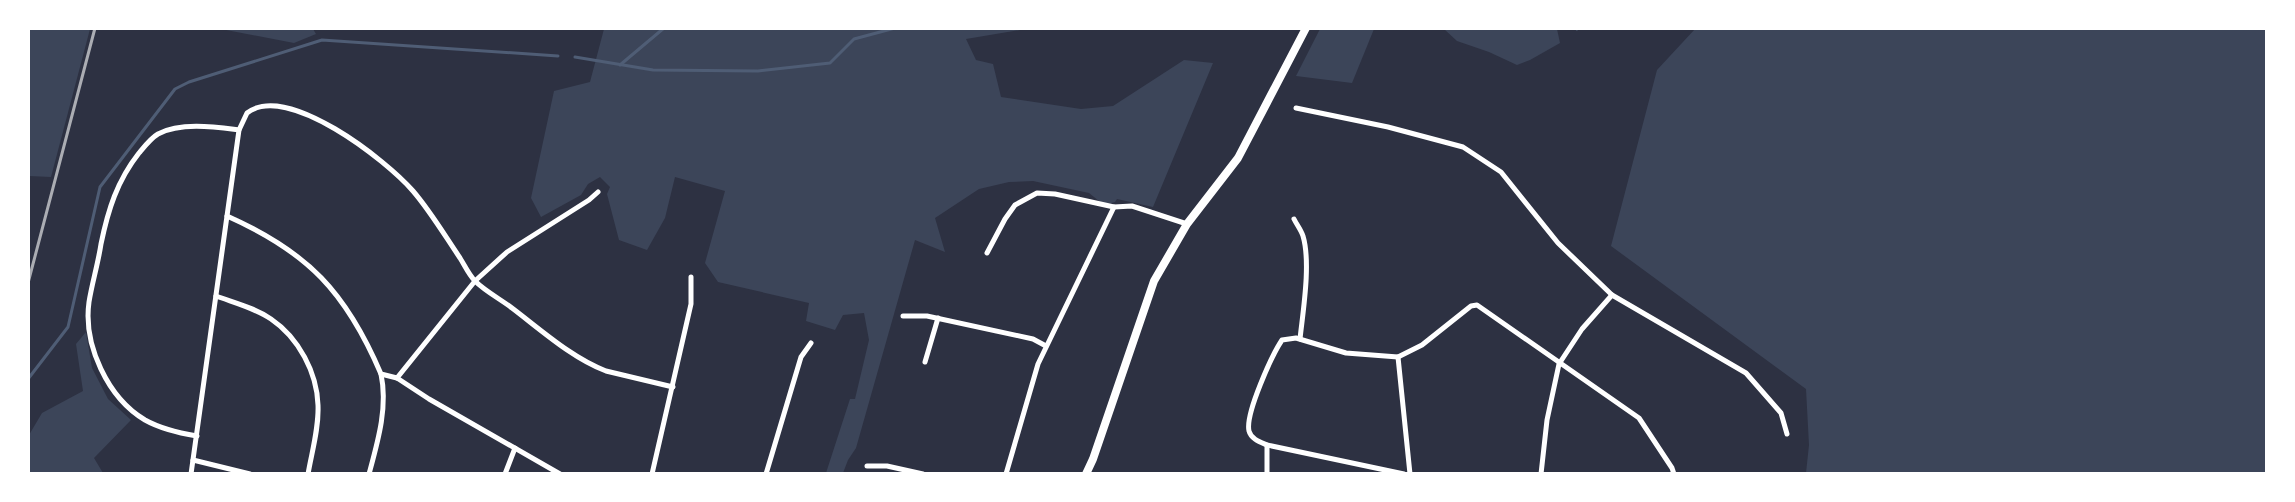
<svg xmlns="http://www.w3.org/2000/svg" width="2295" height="502" font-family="'Varela Round',sans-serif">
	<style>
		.green { fill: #3c4559 }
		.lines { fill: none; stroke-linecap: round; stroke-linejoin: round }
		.stream { stroke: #4f5d75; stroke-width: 3 }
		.minor { stroke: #fff; stroke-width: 5 }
		.secondary { stroke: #fff; stroke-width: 8 }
		.rail { stroke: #abadb3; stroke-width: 3 }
	</style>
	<rect width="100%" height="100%" fill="#2d3142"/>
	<g class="green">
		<path d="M29 28 90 29 51 177 29 176Z"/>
		<path d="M221 29H313L316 34 294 43Z"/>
		<path d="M604 29H1026L966 39 976 60 993 64 1001 97 1081 109 1113 106 1184 60 1213 63 1153 207 1117 199 1115 202 1104 205 1089 193 1033 181 1009 182 979 189 935 218 945 252 915 240 856 448 848 460 843 473H826L850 399H855L869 340 864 313 843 315 835 330 806 321 809 303 718 282 705 263 725 191 675 177 665 218 647 250 619 240 607 194 610 187 600 177 588 184 581 195 541 217 531 198 554 91 590 82Z"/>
		<path d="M1320 29H1374L1352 83 1296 76Z"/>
		<path d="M1444 29H1557L1560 43 1530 60 1517 65 1489 52 1457 41Z"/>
		<path d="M1695 29H2266V473H1806L1809 445 1806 389 1611 246 1657 70Z"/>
		<path d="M86 332 92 368 108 399 131 420 94 458 103 473H29V435L42 413 83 391 76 344Z"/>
	</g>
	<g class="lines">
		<g class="stream">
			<path d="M1577 29 1579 28"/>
			<path d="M575 57 653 70 758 71 830 63 854 39 895 28"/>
			<path d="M620 65 664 28"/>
			<path d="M28 379 68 327 100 187 175 89 189 82 322 40 558 56"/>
		</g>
		<g class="minor">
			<path d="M1296 108 1388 127 1463 147 1501 172 1558 243 1612 295 1746 373 1781 413 1787 434"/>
			<path d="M227 216C308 252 346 292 381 374L397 378 429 399 560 474"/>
			<path d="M1294 219C1297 225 1301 230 1303 236 1311 263 1303 311 1300 339"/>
			<path d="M987 253 1005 219 1015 205 1037 193 1055 194 1114 207 1132 206 1187 224"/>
			<path d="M216 296C235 303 255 308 271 319 299 338 317 373 318 405 319 428 312 451 308 474"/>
			<path d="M903 316H927L1033 339 1046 346"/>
			<path d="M1398 357 1410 474"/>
			<path d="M925 362 938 318"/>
			<path d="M397 378 475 281 507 252 589 200 598 192"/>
			<path d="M197 436C179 433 161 429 145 420 108 398 83 345 89 302 92 283 98 264 101 244 108 210 117 181 139 153 144 147 151 138 158 134 181 122 215 127 239 130"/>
			<path d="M193 460 250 474"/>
			<path d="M867 466H887L923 474"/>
			<path d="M191 474 239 130 247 113C287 82 386 160 413 191 431 212 445 236 460 258 465 266 469 275 475 281 485 291 500 299 512 308 541 330 572 358 606 371L673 387"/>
			<path d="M369 474C378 441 388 407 381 374"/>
			<path d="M505 474 515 448"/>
			<path d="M652 474 691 304V277"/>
			<path d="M766 474 801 357 811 343"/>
			<path d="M1006 474 1038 364 1114 207"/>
			<path d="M1267 474V445"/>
			<path d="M1404 474 1267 445C1260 442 1251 439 1249 431 1245 414 1272 355 1282 340L1296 338 1346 353 1398 357 1422 345 1471 306 1477 305 1639 418 1672 468 1674 474"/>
			<path d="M1541 474 1547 420 1559 364 1582 329 1612 295"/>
		</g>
		<path class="secondary" d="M1086 474 1093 459 1154 281 1187 224 1238 158 1306 28"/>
		<path class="rail" d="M28 283 95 28"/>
	</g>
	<rect width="2295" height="502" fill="none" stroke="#ffffff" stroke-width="60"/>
</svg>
